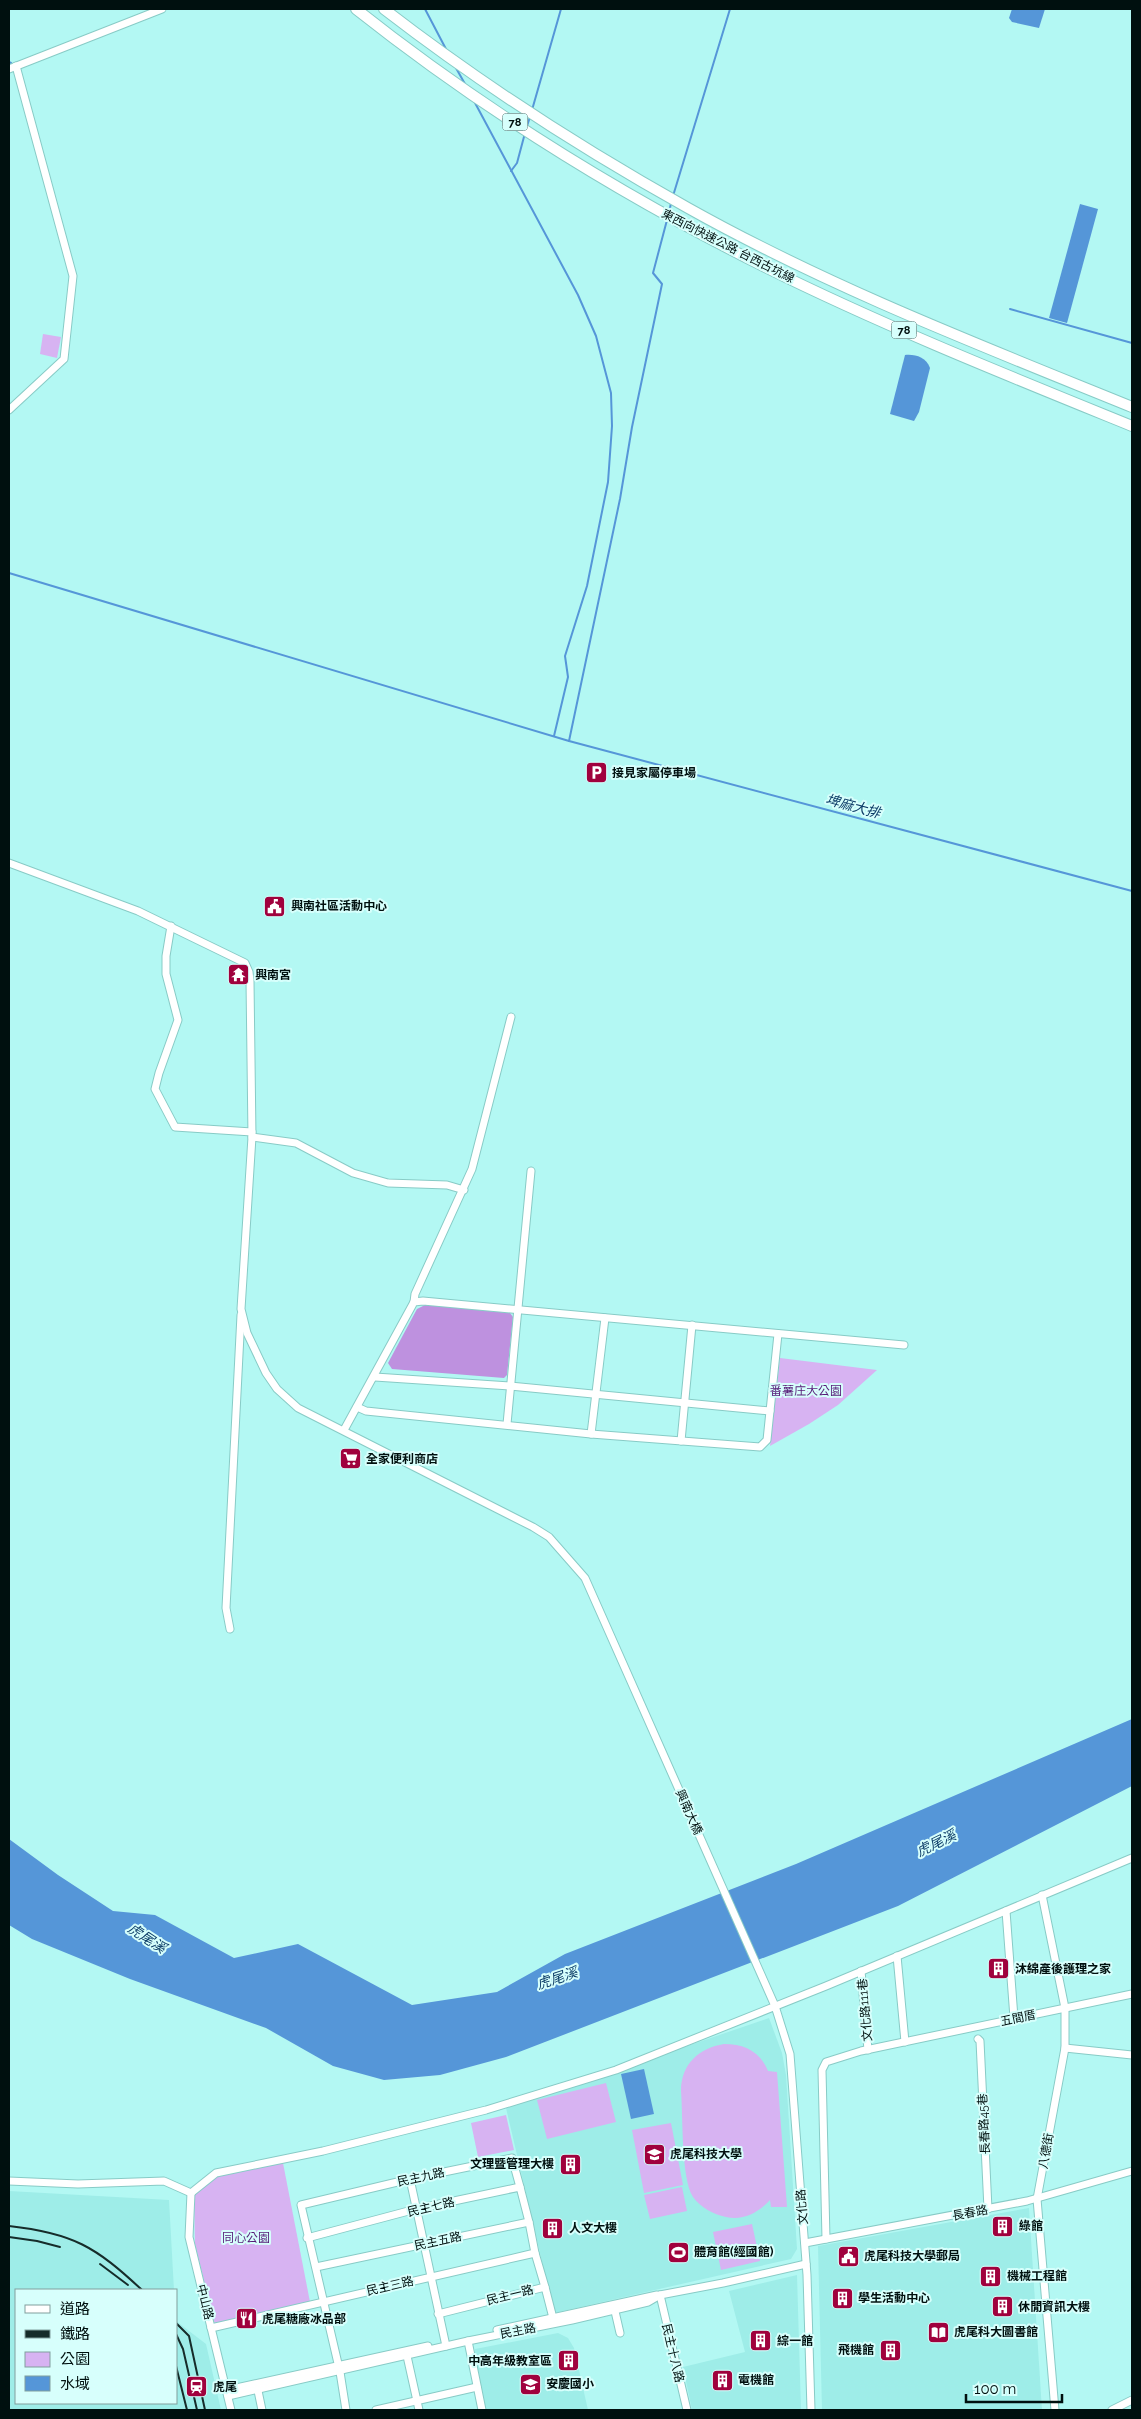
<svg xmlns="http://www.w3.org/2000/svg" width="1141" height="2419" font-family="Raleway,'Noto Sans TC',sans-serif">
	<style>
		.built { fill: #9eede8 }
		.green { fill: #d7b3f2 }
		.forest { fill: #be91df }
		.water { fill: #5596d8 }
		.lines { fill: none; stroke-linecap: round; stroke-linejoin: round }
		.stream { stroke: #5596d8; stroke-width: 2 }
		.minor-casing { stroke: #88cbc6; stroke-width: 9 }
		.highway-casing { stroke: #88cbc6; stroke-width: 12 }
		.minor { stroke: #fff; stroke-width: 7 }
		.highway { stroke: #fff; stroke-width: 10 }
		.rail { stroke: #162c2a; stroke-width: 2 }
		.labels { text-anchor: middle; stroke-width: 4; stroke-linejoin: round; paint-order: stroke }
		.shield { fill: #d7fffc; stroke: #405856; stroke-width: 1 }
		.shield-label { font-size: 11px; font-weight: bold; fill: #00100f }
		.street-label { font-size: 12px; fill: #00100f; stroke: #d7fffc }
		.poi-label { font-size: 12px; font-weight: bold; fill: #00100f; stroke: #d7fffc; text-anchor: start }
		.park-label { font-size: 12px; fill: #561b77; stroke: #d7fffc }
		.water-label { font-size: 14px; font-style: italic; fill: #0c3c67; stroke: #d7fffc }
	</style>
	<rect width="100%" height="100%" fill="#b3f8f3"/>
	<g class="built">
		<path d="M769 2018 782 2053 786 2075 797 2249 791 2259 554 2313 506 2108Z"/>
		<path d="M9 2191 169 2200 174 2290H16V2403H176V2321L206 2344 221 2410H9Z"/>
		<path d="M1029 2208 1042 2410H822L818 2246Z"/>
		<path d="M797 2275 801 2410H692L683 2367 745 2352 729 2291Z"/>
		<path d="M558 2333 568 2338 574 2348 588 2410H485L475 2371V2349Z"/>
	</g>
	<g class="green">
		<path d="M43 334 61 337 57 358 40 354Z"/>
		<path d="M780 1358 877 1370 838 1405 809 1424 770 1446Z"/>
		<path d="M724 2044C744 2044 760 2051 768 2071L777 2072 787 2207H771L770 2200C758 2213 743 2221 726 2217 713 2214 701 2208 693 2197 681 2179 683 2115 681 2091 681 2064 699 2048 724 2044Z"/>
		<path d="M606 2083 616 2122 547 2139 537 2100Z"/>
		<path d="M506 2115 514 2150 478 2157 471 2123Z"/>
		<path d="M671 2123 683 2185 644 2193 632 2130Z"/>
		<path d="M283 2163 310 2302 215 2325 195 2244 194 2195 216 2176Z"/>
		<path d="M682 2187 687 2211 650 2219 644 2195Z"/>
		<path d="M752 2224 760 2261 721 2270 713 2232Z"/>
	</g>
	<path class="forest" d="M425 1305 510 1313 513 1317 507 1375 504 1378 392 1369 388 1363 417 1309Z"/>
	<g class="water">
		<path d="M1012 9H1045L1039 28 1012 22 1009 18Z"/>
		<path d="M1080 204 1098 209 1067 323 1049 318Z"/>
		<path d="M905 355C915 354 926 357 930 368L919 412 914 421 890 414Z"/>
		<path d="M1132 1719V1786L898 1906 506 2057 440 2075 384 2080 333 2066 266 2028 130 1979 32 1939 9 1925V1839L58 1875 113 1911 155 1915 234 1958 298 1944 412 2005 497 1992 565 1954 796 1864Z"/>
		<path d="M644 2069 654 2114 631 2119 621 2074Z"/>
	</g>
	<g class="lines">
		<g class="stream">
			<path d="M425 9 447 51"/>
			<path d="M9 62 11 63"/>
			<path d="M456 68 465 84"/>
			<path d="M474 101 578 295 596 336 611 393 612 426 608 482 587 586 565 656 568 677 554 736"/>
			<path d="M532 110 561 9"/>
			<path d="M527 126 530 117"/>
			<path d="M511 171 517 163 525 133"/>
			<path d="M673 196 730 9"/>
			<path d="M669 213 671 203"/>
			<path d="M1010 309 1132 343"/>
			<path d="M9 573 569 741 1132 891"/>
			<path d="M569 741 620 499 632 427 662 284 653 273 667 220"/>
		</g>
		<defs>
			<g id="minor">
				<path d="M9 69 162 9"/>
				<path d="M9 410 64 359 73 276 16 66"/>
				<path d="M9 863 138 911 245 963 249 972 250 981 252 1137 241 1309 247 1333 266 1373 277 1389 298 1408 533 1527 549 1537 585 1578 775 2006 790 2054 807 2275 811 2410"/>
				<path d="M171 926 166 956V974L178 1020 159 1073 155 1089 175 1127 252 1132"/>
				<path d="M252 1137 296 1143 353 1173 388 1183 447 1185 464 1190"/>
				<path d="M414 1302 415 1294 472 1169 511 1017"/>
				<path d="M375 1377 510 1386 770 1411"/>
				<path d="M357 1407 366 1411 591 1434 760 1447 767 1440 778 1334"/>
				<path d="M507 1424 531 1171"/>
				<path d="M344 1430 414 1302 423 1301 904 1345"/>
				<path d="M591 1434 605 1318"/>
				<path d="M681 1441 692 1325"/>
				<path d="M230 1629 226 1608 241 1315"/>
				<path d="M1042 1895 1065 2008V2048L1037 2199 1055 2410"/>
				<path d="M1006 1911 1014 2018"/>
				<path d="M897 1956 905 2042"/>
				<path d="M861 1971 868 2050"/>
				<path d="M978 2039 980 2041 988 2209"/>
				<path d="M1065 2048 1132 2055"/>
				<path d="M410 2179 446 2346"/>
				<path d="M9 2181 78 2184 164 2181 191 2193"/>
				<path d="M191 2193 216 2173 323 2151 486 2110 616 2070 826 1986 1132 1858"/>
				<path d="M191 2193 189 2237 231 2410"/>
				<path d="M307 2238 416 2209 520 2187 529 2222"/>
				<path d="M826 2239 822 2070 826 2062 861 2051 1132 1994"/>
				<path d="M805 2243 1027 2201 1132 2171"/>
				<path d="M316 2267 529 2222 535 2253"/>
				<path d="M660 2295 687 2410"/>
				<path d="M614 2307 620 2333"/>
				<path d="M438 2314 545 2287 554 2322"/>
				<path d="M211 2328 535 2253 545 2287"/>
				<path d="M497 2330 657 2295"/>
				<path d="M468 2341 482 2410"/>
				<path d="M407 2356 419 2410"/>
				<path d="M257 2386 262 2410"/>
				<path d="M227 2390 428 2346"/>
				<path d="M228 2396 468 2341 572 2320 648 2302 660 2295 723 2283 806 2264"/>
				<path d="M346 2410 340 2372 301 2205 410 2179 512 2158 520 2187"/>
				<path d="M376 2410 477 2387"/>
				<path d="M1112 2410 1132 2400"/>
			</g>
			<g id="highway">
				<path d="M356 9C481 108 623 196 765 267 884 326 1009 376 1132 426"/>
				<path d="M384 9C480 83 582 149 688 208 829 287 982 346 1132 407"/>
			</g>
		</defs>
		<use href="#minor" class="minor-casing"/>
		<use href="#highway" class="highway-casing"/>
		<use href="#minor" class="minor"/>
		<use href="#highway" class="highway"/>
		<g class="rail">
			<path d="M9 2226C73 2233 96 2247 142 2290"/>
			<path d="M9 2237 37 2241 60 2247"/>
			<path d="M100 2264 128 2285"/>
			<path d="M176 2323 189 2336 205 2410"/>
			<path d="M176 2334 183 2349 197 2410"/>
			<path d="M176 2366 187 2410"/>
		</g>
	</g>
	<defs>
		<symbol id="parking-square" viewBox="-11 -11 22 22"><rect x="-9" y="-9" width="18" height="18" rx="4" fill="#a0013d" stroke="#d7fffc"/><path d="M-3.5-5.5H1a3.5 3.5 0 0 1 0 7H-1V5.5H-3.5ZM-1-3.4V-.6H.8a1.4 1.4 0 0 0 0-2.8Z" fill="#fff"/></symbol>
		<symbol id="civic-square" viewBox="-11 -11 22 22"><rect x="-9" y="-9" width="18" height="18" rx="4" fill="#a0013d" stroke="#d7fffc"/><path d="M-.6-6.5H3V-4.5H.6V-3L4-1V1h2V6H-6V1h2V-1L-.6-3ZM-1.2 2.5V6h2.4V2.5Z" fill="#fff"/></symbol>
		<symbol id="temple-square" viewBox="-11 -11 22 22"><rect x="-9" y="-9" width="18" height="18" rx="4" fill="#a0013d" stroke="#d7fffc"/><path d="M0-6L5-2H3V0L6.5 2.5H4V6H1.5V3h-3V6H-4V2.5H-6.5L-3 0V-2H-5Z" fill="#fff"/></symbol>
		<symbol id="supermarket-square" viewBox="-11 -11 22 22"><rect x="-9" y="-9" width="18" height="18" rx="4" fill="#a0013d" stroke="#d7fffc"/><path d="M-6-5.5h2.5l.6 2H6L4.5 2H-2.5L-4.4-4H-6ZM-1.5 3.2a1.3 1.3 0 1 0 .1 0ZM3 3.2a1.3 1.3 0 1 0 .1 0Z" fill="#fff"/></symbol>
		<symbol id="building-square" viewBox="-11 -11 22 22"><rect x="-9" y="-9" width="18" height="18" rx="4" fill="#a0013d" stroke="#d7fffc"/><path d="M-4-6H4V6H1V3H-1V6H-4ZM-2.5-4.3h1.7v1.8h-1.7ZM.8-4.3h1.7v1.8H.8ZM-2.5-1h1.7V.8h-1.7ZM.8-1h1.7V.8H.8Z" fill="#fff"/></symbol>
		<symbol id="university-square" viewBox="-11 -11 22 22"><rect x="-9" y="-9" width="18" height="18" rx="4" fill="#a0013d" stroke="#d7fffc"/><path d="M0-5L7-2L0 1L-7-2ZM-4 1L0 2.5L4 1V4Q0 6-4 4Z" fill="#fff"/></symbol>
		<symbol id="stadium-square" viewBox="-11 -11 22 22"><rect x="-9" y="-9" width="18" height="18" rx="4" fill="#a0013d" stroke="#d7fffc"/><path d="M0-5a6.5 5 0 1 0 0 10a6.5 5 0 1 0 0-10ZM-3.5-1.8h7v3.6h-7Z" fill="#fff"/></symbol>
		<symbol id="restaurant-square" viewBox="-11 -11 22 22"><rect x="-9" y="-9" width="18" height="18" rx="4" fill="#a0013d" stroke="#d7fffc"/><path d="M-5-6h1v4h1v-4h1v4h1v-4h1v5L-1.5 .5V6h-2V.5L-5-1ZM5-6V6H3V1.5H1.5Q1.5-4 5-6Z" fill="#fff"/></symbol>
		<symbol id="library-square" viewBox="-11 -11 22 22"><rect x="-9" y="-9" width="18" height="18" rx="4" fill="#a0013d" stroke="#d7fffc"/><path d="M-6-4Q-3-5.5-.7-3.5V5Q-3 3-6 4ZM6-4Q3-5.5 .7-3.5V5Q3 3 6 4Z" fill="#fff"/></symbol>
		<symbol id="school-square" viewBox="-11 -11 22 22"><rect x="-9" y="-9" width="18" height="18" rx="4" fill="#a0013d" stroke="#d7fffc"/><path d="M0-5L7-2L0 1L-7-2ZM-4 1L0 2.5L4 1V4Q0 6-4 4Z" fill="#fff"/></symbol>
		<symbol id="station-square" viewBox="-11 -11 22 22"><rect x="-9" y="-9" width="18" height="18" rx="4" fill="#a0013d" stroke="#d7fffc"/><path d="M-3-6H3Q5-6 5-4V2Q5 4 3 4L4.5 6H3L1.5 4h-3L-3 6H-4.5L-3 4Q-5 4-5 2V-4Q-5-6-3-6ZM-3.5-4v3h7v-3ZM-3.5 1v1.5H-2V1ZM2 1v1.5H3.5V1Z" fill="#fff"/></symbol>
	</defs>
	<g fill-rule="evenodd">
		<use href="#parking-square" x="584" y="760" width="25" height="25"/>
		<use href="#civic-square" x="262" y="894" width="25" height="25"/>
		<use href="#temple-square" x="226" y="962" width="25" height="25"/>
		<use href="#supermarket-square" x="338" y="1446" width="25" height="25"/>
		<use href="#building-square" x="986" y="1956" width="25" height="25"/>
		<use href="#university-square" x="642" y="2142" width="25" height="25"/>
		<use href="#building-square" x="558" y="2152" width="25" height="25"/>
		<use href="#building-square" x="990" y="2214" width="25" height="25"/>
		<use href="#building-square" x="540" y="2216" width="25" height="25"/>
		<use href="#stadium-square" x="666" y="2240" width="25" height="25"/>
		<use href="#civic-square" x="836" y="2244" width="25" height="25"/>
		<use href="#building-square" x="978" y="2264" width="25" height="25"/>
		<use href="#building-square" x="830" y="2286" width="25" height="25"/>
		<use href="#building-square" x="990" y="2294" width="25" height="25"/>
		<use href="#restaurant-square" x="234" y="2306" width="25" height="25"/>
		<use href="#library-square" x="926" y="2320" width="25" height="25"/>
		<use href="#building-square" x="748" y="2328" width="25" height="25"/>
		<use href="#building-square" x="878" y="2338" width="25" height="25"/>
		<use href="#building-square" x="556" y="2348" width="25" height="25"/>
		<use href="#building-square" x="710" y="2368" width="25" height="25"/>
		<use href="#school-square" x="518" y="2372" width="25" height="25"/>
		<use href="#station-square" x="184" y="2374" width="25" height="25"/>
	</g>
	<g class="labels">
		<g class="shield">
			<rect x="502.5" y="113.5" width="25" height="17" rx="4"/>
			<rect x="891.5" y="321.5" width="25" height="17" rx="4"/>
		</g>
		<g class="shield-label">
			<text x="515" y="126">78</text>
			<text x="904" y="334">78</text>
		</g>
		<g class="street-label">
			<text transform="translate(728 246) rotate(27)" y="4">東西向快速公路 台西古坑線</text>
			<text transform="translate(689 1812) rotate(66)" y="4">興南大橋</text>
			<text transform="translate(865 2010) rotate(-95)" y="4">文化路111巷</text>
			<text transform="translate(1018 2018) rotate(-12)" y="4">五間厝</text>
			<text transform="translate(984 2124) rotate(-93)" y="4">長春路45巷</text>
			<text transform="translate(1046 2151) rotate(-80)" y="4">八德街</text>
			<text transform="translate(421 2177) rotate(-12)" y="4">民主九路</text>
			<text transform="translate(431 2207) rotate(-13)" y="4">民主七路</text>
			<text transform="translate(802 2207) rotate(-95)" y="4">文化路</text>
			<text transform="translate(970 2213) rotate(-11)" y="4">長春路</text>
			<text transform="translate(438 2241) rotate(-12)" y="4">民主五路</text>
			<text transform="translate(390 2286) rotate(-13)" y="4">民主三路</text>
			<text transform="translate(510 2295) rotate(-14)" y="4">民主一路</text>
			<text transform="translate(205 2302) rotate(76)" y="4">中山路</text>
			<text transform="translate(518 2331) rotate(-11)" y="4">民主路</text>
			<text transform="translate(673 2353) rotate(77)" y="4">民主十八路</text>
		</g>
		<g class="poi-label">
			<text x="612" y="777">接見家屬停車場</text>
			<text x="291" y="910">興南社區活動中心</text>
			<text x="255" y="979">興南宮</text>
			<text x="366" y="1463">全家便利商店</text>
			<text x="1015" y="1973">沐綿產後護理之家</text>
			<text x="670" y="2158">虎尾科技大學</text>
			<text x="554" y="2168" text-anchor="end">文理暨管理大樓</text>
			<text x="1019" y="2230">綠館</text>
			<text x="569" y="2232">人文大樓</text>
			<text x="694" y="2256">體育館(經國館)</text>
			<text x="864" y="2260">虎尾科技大學郵局</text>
			<text x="1007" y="2280">機械工程館</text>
			<text x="858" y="2302">學生活動中心</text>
			<text x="1018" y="2311">休閒資訊大樓</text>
			<text x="262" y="2323">虎尾糖廠冰品部</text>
			<text x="954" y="2336">虎尾科大圖書館</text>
			<text x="777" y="2345">綜一館</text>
			<text x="874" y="2354" text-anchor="end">飛機館</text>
			<text x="552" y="2365" text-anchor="end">中高年級教室區</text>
			<text x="738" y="2384">電機館</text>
			<text x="546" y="2388">安慶國小</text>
			<text x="213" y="2391">虎尾</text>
		</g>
		<g class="park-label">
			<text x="806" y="1395">番薯庄大公園</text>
			<text x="246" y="2242">同心公園</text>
		</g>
		<g class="water-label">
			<text transform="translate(853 806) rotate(15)" y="5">埤麻大排</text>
			<text transform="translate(936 1843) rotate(-26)" y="5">虎尾溪</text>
			<text transform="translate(147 1938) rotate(33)" y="5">虎尾溪</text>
			<text transform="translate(557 1978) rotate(-18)" y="5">虎尾溪</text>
		</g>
	</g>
	<rect width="1141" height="2419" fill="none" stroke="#00100f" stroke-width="20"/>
	<rect x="15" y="2289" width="162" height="115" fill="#d7fffc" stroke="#819f9d"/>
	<rect x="25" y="2305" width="25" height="8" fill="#ffffff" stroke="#819f9d"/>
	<text x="60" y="2314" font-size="15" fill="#00100f">道路</text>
	<rect x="25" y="2330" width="25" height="8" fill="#162c2a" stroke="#819f9d"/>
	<text x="60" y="2339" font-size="15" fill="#00100f">鐵路</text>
	<rect x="25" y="2352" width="25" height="15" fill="#d7b3f2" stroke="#819f9d"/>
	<text x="60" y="2364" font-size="15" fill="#00100f">公園</text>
	<rect x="25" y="2376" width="25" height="15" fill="#5596d8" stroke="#819f9d"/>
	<text x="60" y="2389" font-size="15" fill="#00100f">水域</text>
	<path d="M966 2394v8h96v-8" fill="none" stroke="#00100f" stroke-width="2.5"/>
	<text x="974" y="2394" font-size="15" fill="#00100f" stroke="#d7fffc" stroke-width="4" paint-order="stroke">100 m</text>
</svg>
